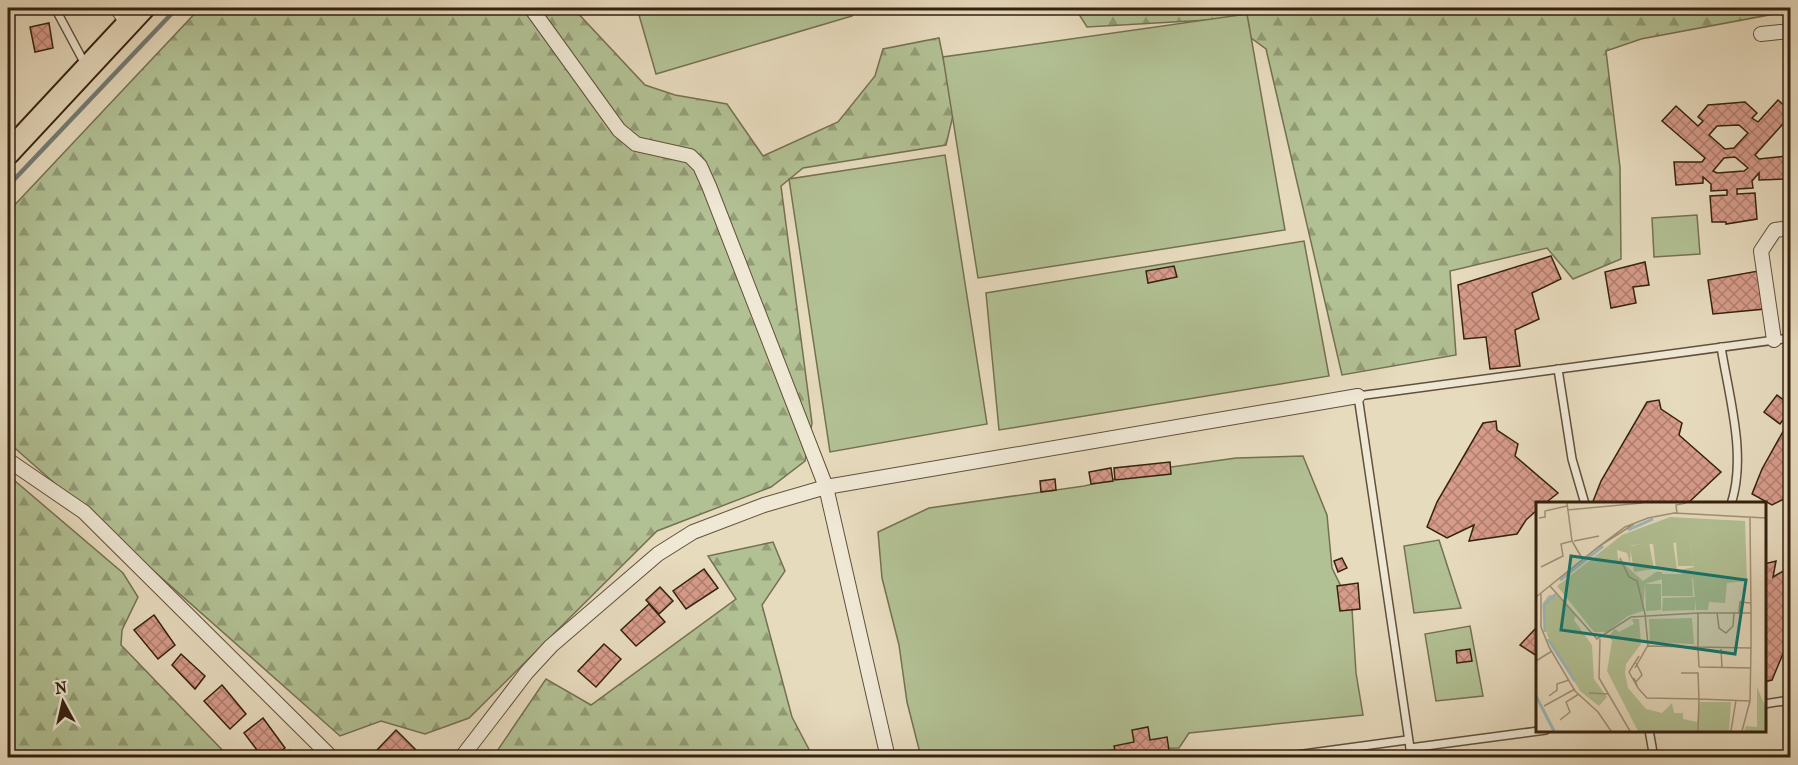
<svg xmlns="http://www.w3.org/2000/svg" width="1798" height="765" font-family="'IM FELL French Canon',serif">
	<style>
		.forest { fill: url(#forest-firs); stroke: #747152; stroke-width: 1.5 }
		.park { fill: #b2c194; stroke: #747152; stroke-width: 1.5 }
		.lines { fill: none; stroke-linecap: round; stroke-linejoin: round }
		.stream { stroke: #737c77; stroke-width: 4.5 }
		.building { fill: url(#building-cross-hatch); stroke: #35210f; stroke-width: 1.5; fill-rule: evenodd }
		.lane-casing { stroke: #62503b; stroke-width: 10 }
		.street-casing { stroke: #62503b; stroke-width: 16 }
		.primary-casing { stroke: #35210f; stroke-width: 26 }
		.lane { stroke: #efe8d5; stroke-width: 7 }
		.street { stroke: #efe8d5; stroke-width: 14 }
		.primary { stroke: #e7dbbe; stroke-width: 22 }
		.inset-river { fill: none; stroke: #9cb8bd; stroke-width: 3 }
		.inset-road { fill: none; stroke: #a09178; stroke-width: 1.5 }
		.view { fill: #0f766e; fill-opacity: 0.15; stroke: #0f766e; stroke-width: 3 }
		.inset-edge { fill: none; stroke: #35210f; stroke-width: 3 }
	</style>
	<defs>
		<pattern id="forest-firs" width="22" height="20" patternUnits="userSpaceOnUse" patternTransform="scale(1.5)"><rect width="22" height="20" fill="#b2c194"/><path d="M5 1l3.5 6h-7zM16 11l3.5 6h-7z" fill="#929c77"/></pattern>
		<pattern id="building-cross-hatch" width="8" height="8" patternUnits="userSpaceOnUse" patternTransform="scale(1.5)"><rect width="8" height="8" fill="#d79b8a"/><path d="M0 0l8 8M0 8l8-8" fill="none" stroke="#af7e6f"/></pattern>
	</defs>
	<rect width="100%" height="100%" fill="#e7dbbe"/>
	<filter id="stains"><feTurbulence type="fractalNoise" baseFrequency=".00333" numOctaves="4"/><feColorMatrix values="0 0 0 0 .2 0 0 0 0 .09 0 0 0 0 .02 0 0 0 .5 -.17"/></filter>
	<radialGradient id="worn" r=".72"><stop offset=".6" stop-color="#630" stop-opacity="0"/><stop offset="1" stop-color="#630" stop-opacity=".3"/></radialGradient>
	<g class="forest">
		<path d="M200 8H573L645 85 675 95 727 104 763 156 838 122 875 76 883 49 939 38 954 111 946 145 803 168 781 186 812 423 805 461 771 487 657 531 469 718 425 734 381 721 340 736 8 442V212Z"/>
		<path d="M1075 8H1790V11L1641 39 1606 51 1620 167 1621 259 1573 279 1547 248 1450 271 1456 355 1342 375 1266 49 1225 19 1087 27Z"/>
		<path d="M8 475 123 573 138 597 122 630 121 645 229 757H8Z"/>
		<path d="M773 542 785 571 762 605 792 717 813 757H493L546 679 591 705 736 599 708 556Z"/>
	</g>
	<g class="park">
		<path d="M637 8H849L852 16 656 74Z"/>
		<path d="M873 8H918L875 14Z"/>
		<path d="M1247 14 1285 230 978 278 943 57Z"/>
		<path d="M945 155 987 424 830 452 789 179Z"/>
		<path d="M1697 215 1700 254 1654 257 1652 218Z"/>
		<path d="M1304 241 1329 376 999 430 986 293Z"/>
		<path d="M1303 456 1327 515 1332 568 1352 609 1356 673 1363 715 1189 733 1179 748 1118 749 1047 758 921 757 907 702 899 645 882 578 878 532 929 508 1084 486 1164 468 1236 458Z"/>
		<path d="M1439 540 1461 608 1414 613 1404 546Z"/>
		<path d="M1470 626 1483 696 1436 701 1425 634Z"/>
	</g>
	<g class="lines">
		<path class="stream" d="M8 186 177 8"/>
	</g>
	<g class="building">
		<path d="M49 23 53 48 35 52 30 27Z"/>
		<path d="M1778 100 1790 111V116L1755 155 1759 159 1786 156 1787 179 1759 180V173L1752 181 1753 188 1737 189V194L1755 193 1757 219 1726 224V222H1712L1710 196 1727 195V190L1711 191V184L1703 177V183L1676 185 1674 162H1702L1705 158 1662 121 1676 106 1698 126 1703 121 1698 117 1708 105 1745 102 1757 113 1752 118 1758 122ZM1739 125 1748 133 1734 148 1725 149 1709 135 1717 126ZM1735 157 1748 168 1744 171 1717 173 1713 171 1724 158Z"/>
		<path d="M1551 256 1561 279 1532 293 1539 319 1515 330 1520 366 1490 369 1486 337 1464 339 1458 285Z"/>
		<path d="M1645 262 1649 285 1633 287 1636 303 1611 308 1605 272Z"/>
		<path d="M1174 266 1177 277 1148 283 1146 271Z"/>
		<path d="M1758 271 1765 309 1713 314 1708 280Z"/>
		<path d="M1777 395 1790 405V410L1780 424 1764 412Z"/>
		<path d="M1659 400 1661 409 1682 423 1679 435 1721 472 1687 504H1592L1601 481 1647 402Z"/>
		<path d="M1790 419V496L1772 505 1752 494 1762 469Z"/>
		<path d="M1496 421 1497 430 1518 444 1515 456 1558 493 1544 504H1537V510L1526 520 1517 534 1469 541 1474 525 1447 538 1427 527 1437 502 1483 423Z"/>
		<path d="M1170 462 1171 474 1115 480 1114 468Z"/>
		<path d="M1111 468 1113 481 1091 484 1089 472Z"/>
		<path d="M1055 479 1056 490 1041 492 1040 481Z"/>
		<path d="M1342 558 1347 568 1338 572 1334 561Z"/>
		<path d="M1776 561 1773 577 1790 567V637L1772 680 1764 682V564Z"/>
		<path d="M704 569 718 588 686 609 673 591Z"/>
		<path d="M1358 583 1360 609 1340 611 1337 586Z"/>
		<path d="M660 587 673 601 659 614 646 600Z"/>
		<path d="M649 604 665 622 636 646 621 630Z"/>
		<path d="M154 615 175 645 158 659 134 630Z"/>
		<path d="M1537 627V656L1520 645Z"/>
		<path d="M604 644 621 659 596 687 578 671Z"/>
		<path d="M1470 649 1472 661 1457 663 1456 651Z"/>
		<path d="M181 654 205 676 195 689 172 665Z"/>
		<path d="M222 685 246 714 230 729 204 701Z"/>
		<path d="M263 718 285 748 273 758H263L244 733Z"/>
		<path d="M1148 727 1150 740 1167 737 1170 757 1117 758 1114 746 1134 742 1132 730Z"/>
		<path d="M396 730 424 758H385L377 750Z"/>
		<path d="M290 750 296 758H280Z"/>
	</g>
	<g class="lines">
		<defs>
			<g id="lane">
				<path d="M55 8 85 64"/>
				<path d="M1721 347C1729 397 1747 456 1731 504"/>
				<path d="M1558 369 1572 459 1585 504"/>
				<path d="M1764 704 1790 700"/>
				<path d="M1546 730 1410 748 1358 396 1790 338"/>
				<path d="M1649 730 1654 758"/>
				<path d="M1410 748 1412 758"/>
				<path d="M1274 758 1407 740"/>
			</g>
			<g id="street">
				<path d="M117 8 128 24"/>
				<path d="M531 8 619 130 636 144 690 156 700 166 709 186 826 487 888 758"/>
				<path d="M1761 34 1790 31"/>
				<path d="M1774 340 1761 251 1775 230 1790 228"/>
				<path d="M8 460 84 512 332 758"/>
				<path d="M461 758 527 672 551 646 658 554 693 532 764 505 826 487 1358 396"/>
			</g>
			<path id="primary" d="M8 153 143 8"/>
		</defs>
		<use href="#lane" class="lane-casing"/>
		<use href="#street" class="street-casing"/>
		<use href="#primary" class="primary-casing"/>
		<use href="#lane" class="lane"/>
		<use href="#street" class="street"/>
		<use href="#primary" class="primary"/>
	</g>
	<g transform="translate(1536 502)">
		<rect width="230" height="230" fill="#e7dbbe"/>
		<path d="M134 15 209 19 211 79 191 81 189 101 173 100 172 108H160L157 76 139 69 158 65 154 40 95 43 94 62 91 51 81 48 82 57 107 79 120 70H126V77L109 82 107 109 92 114 71 130H58L21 84 86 33ZM13 93 22 94 40 113 38 118 56 143 58 177 71 195 63 204 44 189 11 133 7 101ZM96 117H103L105 142 90 162 89 171 92 186 110 207 126 211 136 201 138 211H147V217L161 220 164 200H195L193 229H102L71 169 76 139 73 134 79 127 83 130 98 122ZM221 185 229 204V229H208L210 224 221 225Z" fill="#b2c194"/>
		<path d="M137 39 141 67H120L117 41ZM140 39 154 40 158 64H142ZM113 41 118 67 98 70 94 44ZM126 72H156L157 94H126ZM109 82H125V108L110 109ZM159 95V108L126 109 127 96ZM156 116 158 142 114 140 113 117Z" fill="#b2c194"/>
		<path class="inset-river" d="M92 28 117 17M24 78 67 44M9 130 8 103 20 92M12 137 39 179M0 194 18 229"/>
		<path class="inset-road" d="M31 1 36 39 47 58M31 8 106 1M141 11 140 3 150 1M3 16 9 15V9L31 4M214 16 215 111H162V145L215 146V111M98 22 62 45 89 25 112 16 138 11 230 16M38 39 63 34M84 56 93 75 101 79 109 112 112 143 99 166M5 65 27 54 25 42 36 39M14 84 61 137 95 115 162 111M5 92V125L13 145 39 189 62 210 75 229M0 95 62 45M181 111 183 126 190 131 197 124 198 111M203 111 204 100 215 101M64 137 63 176 94 229M111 144 162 145M162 145 163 165M185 147 186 166M0 159 16 149M163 165 215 166M98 176 102 186 93 170 103 154M99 181 106 173 100 161M102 186 111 196 163 197 162 171H145M53 191 72 192M13 194 21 188V182L33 178M8 204 39 187M24 218 34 210 30 200 43 192M162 229 163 197 214 199 215 146M195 229 200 198M206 229 214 199"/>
		<path class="view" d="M35 54 210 78 199 152 25 128Z"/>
		<rect width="230" height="230" class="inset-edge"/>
	</g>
	<rect width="1798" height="765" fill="none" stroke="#e7dbbe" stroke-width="30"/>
	<rect x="9" y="9" width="1780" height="747" fill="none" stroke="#35210f" stroke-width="3"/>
	<rect x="15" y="15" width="1768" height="735" fill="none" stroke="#35210f" stroke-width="1.5"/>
	<g transform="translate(63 702) rotate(352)" stroke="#efe8d5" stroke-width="4.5" paint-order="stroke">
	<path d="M0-4.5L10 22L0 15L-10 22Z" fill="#35210f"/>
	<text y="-9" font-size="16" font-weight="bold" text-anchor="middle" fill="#35210f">N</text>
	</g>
	<rect width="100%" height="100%" filter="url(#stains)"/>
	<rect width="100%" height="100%" fill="url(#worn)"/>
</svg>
